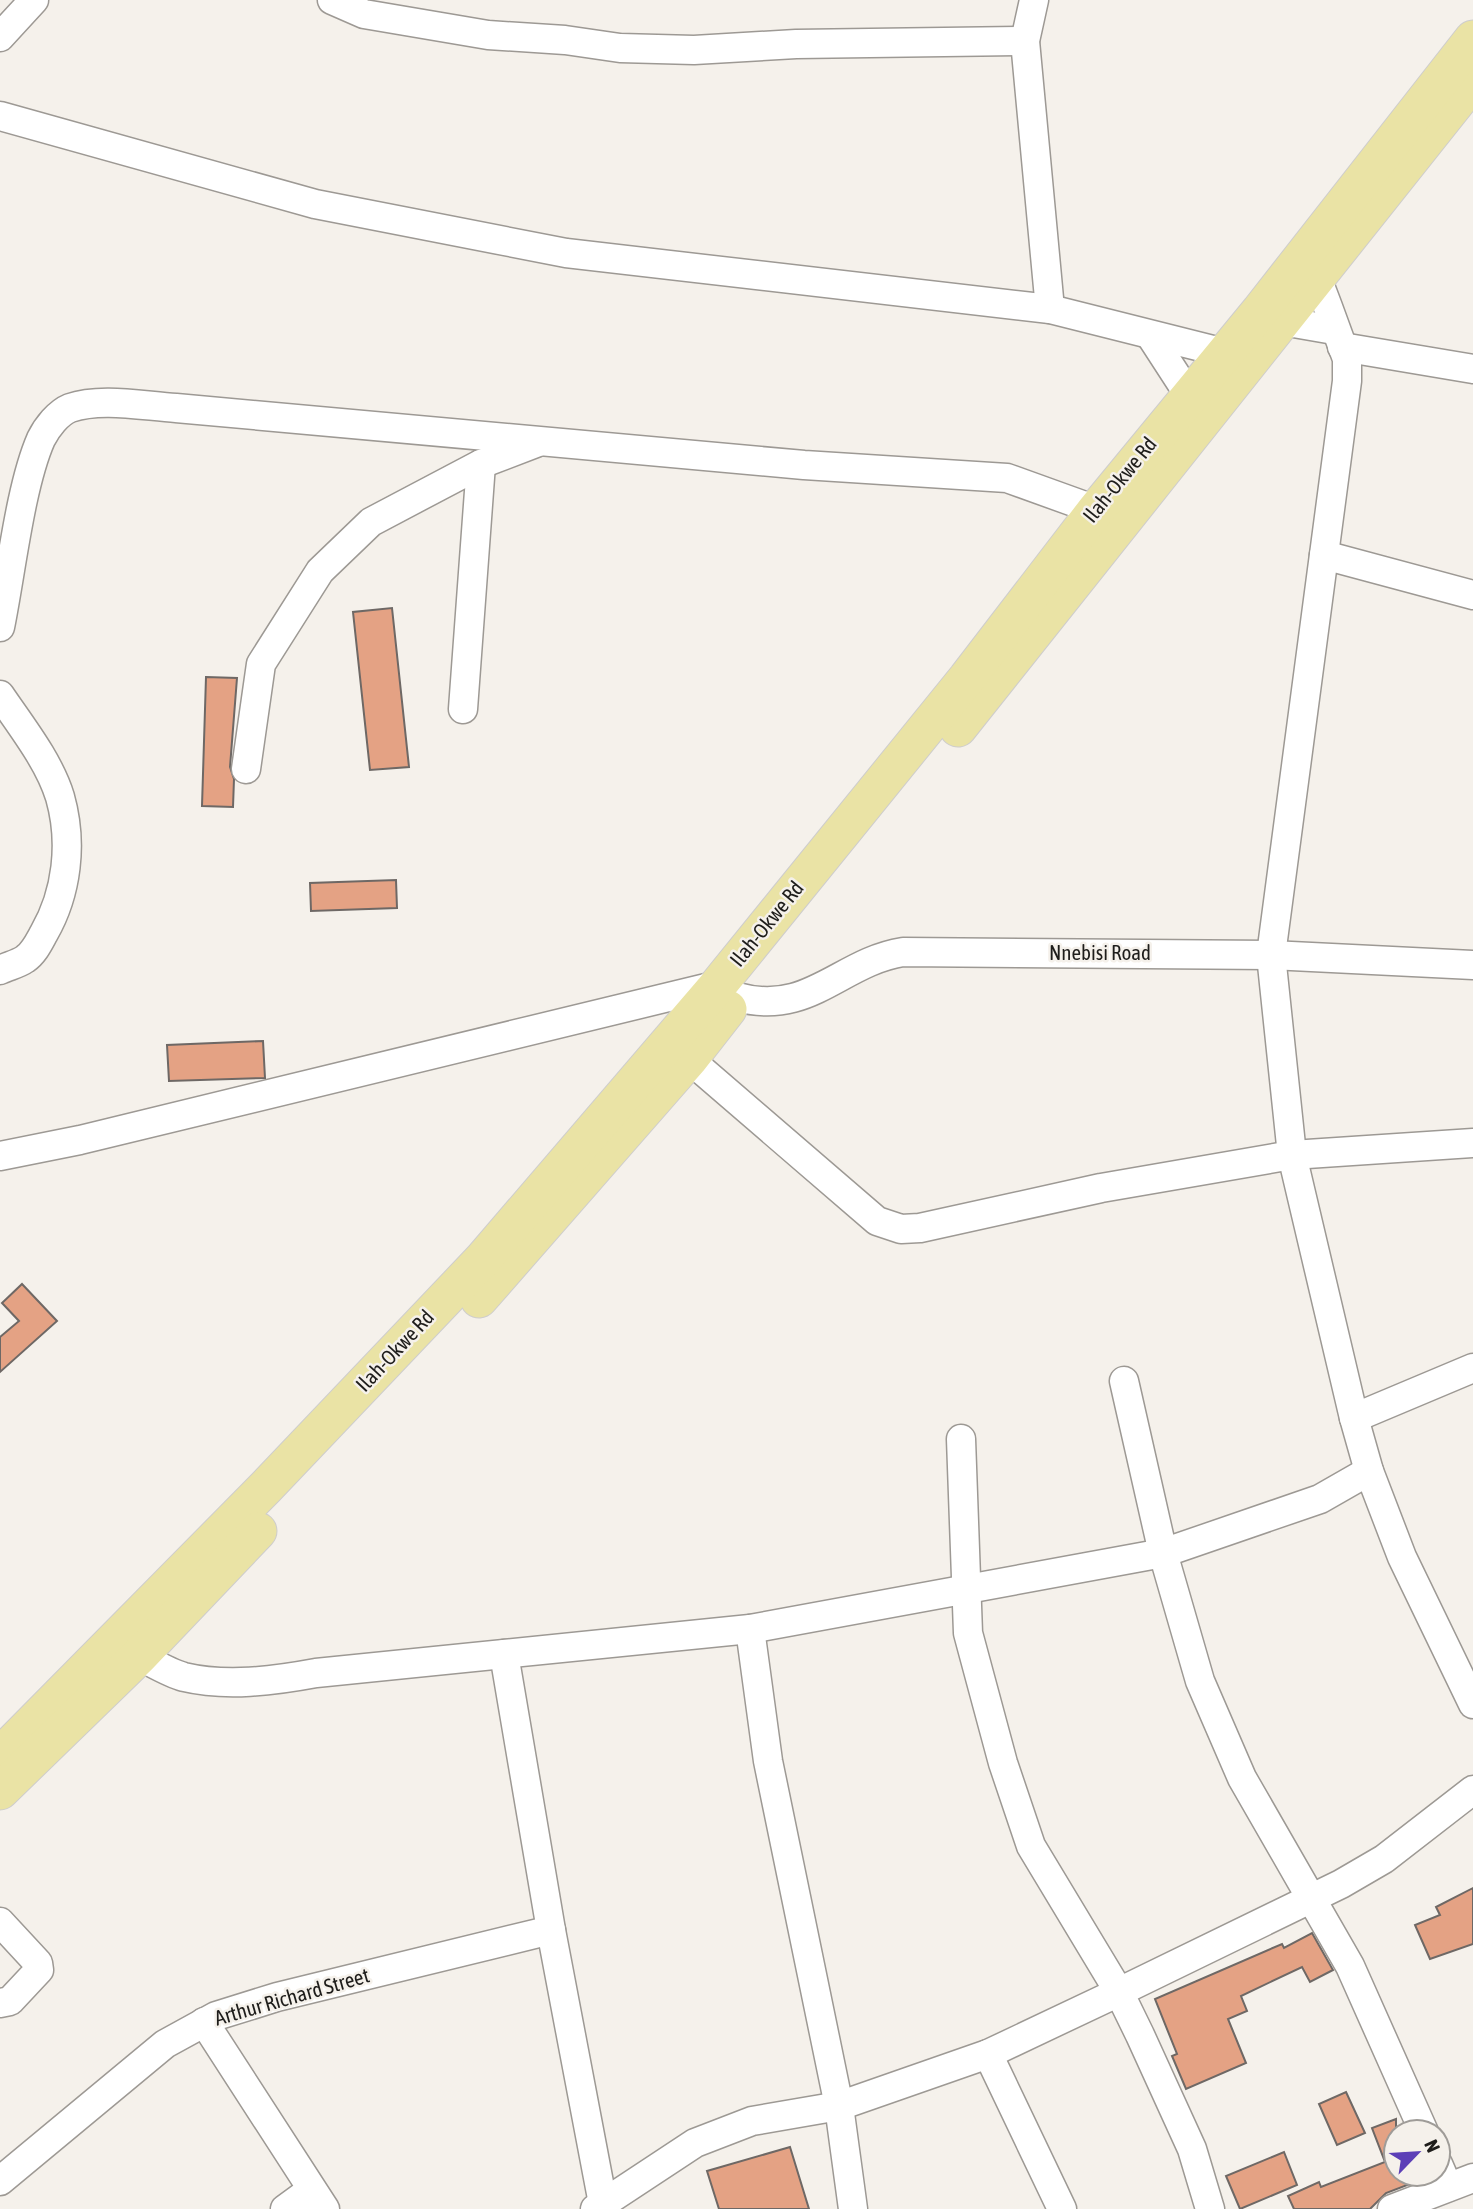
<svg xmlns="http://www.w3.org/2000/svg" width="1473" height="2209" font-family="'Asap Condensed',sans-serif">
	<style>
		.building { fill: #e4a284; stroke: #6e6865; stroke-width: 2 }
		.lines { fill: none; stroke-linecap: round; stroke-linejoin: round }
		.minor-casing { stroke: #9d9994; stroke-width: 31 }
		.major-casing { stroke: #cecdcd; stroke-width: 39 }
		.minor { stroke: #fff; stroke-width: 28 }
		.major { stroke: #eae3a5; stroke-width: 37 }
		.labels { text-anchor: middle; stroke-width: 5; stroke-linejoin: round; paint-order: stroke }
		.street-label { font-size: 21px; fill: #1e1d1b; stroke: #f5f1eb }
	</style>
	<rect width="100%" height="100%" fill="#f5f1eb"/>
	<g class="building">
		<path d="M392 608 409 767 370 770 353 612Z"/>
		<path d="M206 677 237 678 230 767 234 779 233 807 202 806Z"/>
		<path d="M396 880 397 908 311 911 310 883Z"/>
		<path d="M263 1041 265 1078 169 1081 167 1045Z"/>
		<path d="M22 1284 57 1321 0 1372V1337L19 1321 2 1303Z"/>
		<path d="M1473 1888V1944L1430 1959 1415 1925 1440 1915 1436 1907Z"/>
		<path d="M1312 1933 1333 1970 1310 1982 1302 1967 1241 1996 1247 2011 1228 2019 1246 2063 1186 2089 1172 2056 1177 2054 1155 1999 1282 1944 1284 1948Z"/>
		<path d="M1346 2092 1365 2133 1337 2145 1319 2104Z"/>
		<path d="M1396 2119V2174H1421L1423 2179 1386 2193 1370 2209H1294L1288 2196 1319 2182 1321 2187 1385 2162 1372 2128Z"/>
		<path d="M790 2147 809 2209H719L707 2171Z"/>
		<path d="M1284 2152 1297 2185 1240 2209 1226 2176Z"/>
	</g>
	<g class="lines">
		<defs>
			<g id="minor">
				<path d="M332 0 364 14 488 35 565 40 620 48 694 50 796 44 1025 41"/>
				<path d="M1034 0 1025 41 1050 309"/>
				<path d="M0 37 34 0"/>
				<path d="M0 116 315 204 566 253 1050 309 1225 353"/>
				<path d="M1304 267 1317 278 1328 307 1347 359V381L1271 955 1292 1155 1354 1418 1369 1471 1402 1557 1473 1704"/>
				<path d="M1266 313 1282 321 1334 330"/>
				<path d="M1152 338 1189 395"/>
				<path d="M1342 347 1473 369"/>
				<path d="M1324 555 1473 595"/>
				<path d="M0 627C11 573 20 487 41 439 47 427 58 413 70 408 101 397 143 406 176 408L804 465 1007 478 1096 510"/>
				<path d="M0 695C21 726 49 761 60 797 73 843 67 893 44 933 39 942 34 953 25 959 18 964 8 966 0 970"/>
				<path d="M463 709 481 464"/>
				<path d="M246 769 261 664 320 571 371 522 481 464 536 443"/>
				<path d="M737 997C809 1017 840 962 903 952L1271 955 1473 965"/>
				<path d="M689 1059 877 1221 901 1229 920 1228 1101 1188 1292 1155 1473 1143"/>
				<path d="M0 1156 80 1140 718 985"/>
				<path d="M1124 1381 1163 1553 1200 1681 1242 1778 1350 1966 1424 2132"/>
				<path d="M1354 1418 1473 1368"/>
				<path d="M961 1439 968 1633 1003 1763 1031 1846 1119 1992 1140 2035 1192 2149 1210 2209"/>
				<path d="M750 1629 768 1761 839 2106 853 2209"/>
				<path d="M504 1654 551 1930 604 2209"/>
				<path d="M139 1656C153 1663 169 1673 184 1677 226 1687 273 1681 316 1673L750 1629 1163 1553 1320 1499 1369 1471"/>
				<path d="M0 1922 38 1963 39 1970 10 2001 0 2003"/>
				<path d="M204 2022 325 2209"/>
				<path d="M988 2054 1062 2209"/>
				<path d="M1438 2164 1448 2187"/>
				<path d="M0 2181 165 2044 216 2016 277 1997 551 1930"/>
				<path d="M285 2209 311 2190"/>
				<path d="M595 2209 695 2143 752 2121 839 2106 988 2054 1119 1992 1341 1884 1384 1859 1473 1790"/>
				<path d="M1392 2209 1473 2178"/>
			</g>
			<g id="major">
				<path d="M958 728 1473 81"/>
				<path d="M479 1299 689 1059 728 1009"/>
				<path d="M0 1756 266 1487 483 1259 718 985 967 678 1096 510 1260 311 1473 39"/>
				<path d="M0 1791 139 1656 258 1531"/>
			</g>
		</defs>
		<use href="#minor" class="minor-casing"/>
		<use href="#major" class="major-casing"/>
		<use href="#minor" class="minor"/>
		<use href="#major" class="major"/>
	</g>
	<g class="labels">
		<g class="street-label">
			<text transform="translate(1120 480) rotate(-51)" y="7">Ilah-Okwe Rd</text>
			<text transform="translate(767 924) rotate(-51)" y="7">Ilah-Okwe Rd</text>
			<text x="1100" y="960">Nnebisi Road</text>
			<text transform="translate(395 1351) rotate(-47)" y="7">Ilah-Okwe Rd</text>
			<text transform="translate(292 1997) rotate(-16)" y="7">Arthur Richard Street</text>
		</g>
	</g>
	<g transform="translate(1417 2153) rotate(65)"><circle r="33" fill="#f5f1eb" stroke="#9f9c98" stroke-width="2"/>
	<path d="M0-5L12 26L0 18L-12 26Z" fill="#5c3fb7"/>
	<text y="-10" font-size="19" font-weight="bold" text-anchor="middle" fill="#1e1d1b">N</text>
	</g>
</svg>
